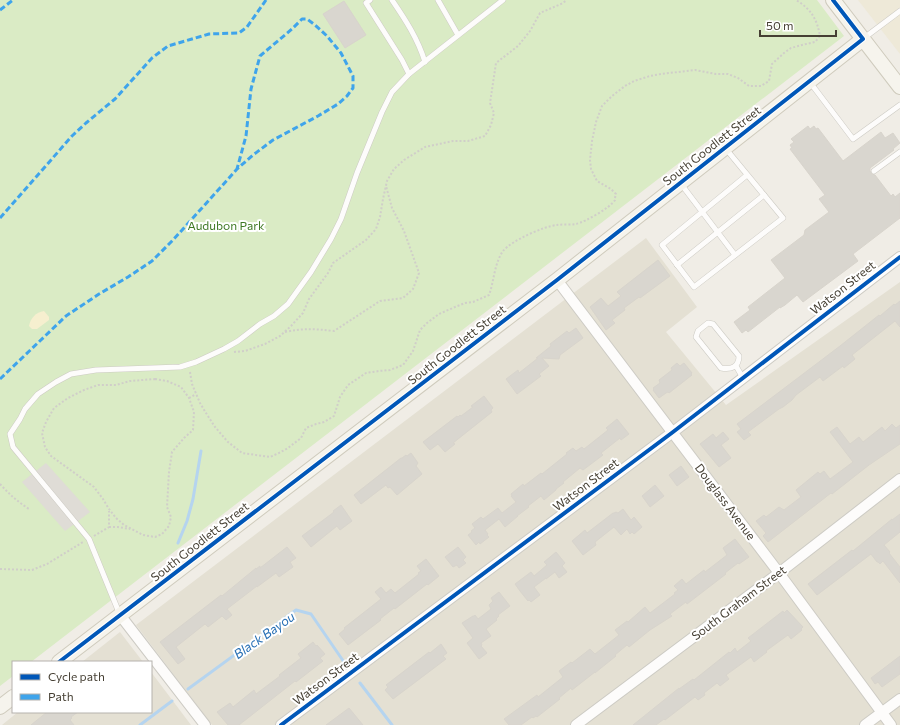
<svg xmlns="http://www.w3.org/2000/svg" width="900" height="725" font-family="Commissioner,sans-serif">
	<style>
		.residential { fill: #e4e0d3 }
		.education { fill: #eee9d8 }
		.green { fill: #daebc5 }
		.sand { fill: #f6efcf }
		.parking { fill: #dfdcd6 }
		.lines { fill: none; stroke-linecap: round; stroke-linejoin: round }
		.stream { stroke: #b5d4ef; stroke-width: 3 }
		.building { fill: #d9d6cf; stroke: #d8d4cc }
		.lane-casing { stroke: #cdcbc4; stroke-width: 6 }
		.street-casing { stroke: #cdcbc4; stroke-width: 12 }
		.secondary-casing { stroke: #cfcbbd; stroke-width: 16 }
		.path { stroke: #d0cec9; stroke-width: 2; stroke-dasharray: 2 2; stroke-linecap: butt }
		.lane { stroke: #fdfcfb; stroke-width: 5 }
		.street { stroke: #fdfcfb; stroke-width: 10 }
		.secondary { stroke: #f6f4ed; stroke-width: 14 }
		.quiet { stroke: #3fa4eb; stroke-width: 3; stroke-dasharray: 6 3; stroke-linecap: butt }
		.cycleway-casing { stroke: #fff; stroke-width: 6 }
		.cycleway { stroke: #0057b8; stroke-width: 4 }
		.labels { text-anchor: middle; stroke-width: 4; stroke-linejoin: round; paint-order: stroke }
		.street-label { font-size: 12px; fill: #453f33; stroke: #fff }
		.park-label { font-size: 12px; fill: #3f7924; stroke: #fff }
		.water-label { font-size: 13px; font-style: italic; fill: #2870b5; stroke: #fff }
	</style>
	<rect width="100%" height="100%" fill="#f0ede6"/>
	<g class="residential">
		<path d="M646 238 697 307 666 332 726 405 900 282V725H212L136 625Z"/>
		<path d="M120 632 143 662H82Z"/>
		<path d="M151 672 191 725H2L18 712H151Z"/>
	</g>
	<path class="education" d="M858 0H900V54Z"/>
	<path class="green" d="M0 0H817L844 36 31 662H13V676L0 686Z"/>
	<path class="sand" d="M44 311 49 317V320L37 329H32L29 326C30 319 36 312 44 311Z"/>
	<path class="parking" d="M46 463 90 512 65 531 22 482Z"/>
	<g class="lines">
		<g class="stream">
			<path d="M178 543 187 521 193 499 201 451"/>
			<path d="M360 683 392 725"/>
			<path d="M188 689 296 610 311 614 346 665"/>
			<path d="M140 725 172 701"/>
		</g>
	</g>
	<g class="building">
		<path d="M344 1 366 35 345 48 323 14Z"/>
		<path d="M808 126 810 129 814 126 816 129 818 128 843 161 881 132 885 138 893 133 900 143 893 149 894 150 870 168V171L872 174 875 175 891 196 893 194 895 197 900 193V218L853 254 858 261 803 302 797 295 785 305 780 308V307L748 332 746 330 742 333 734 322 750 310 748 307 785 278 771 260 804 235 805 230 829 212 819 199 825 195 790 149 792 148 790 145 794 142 791 139Z"/>
		<path d="M658 260 670 276 640 298 639 297 624 308 625 310 612 320 615 323 606 330 590 307 601 298 608 306 621 296 617 292Z"/>
		<path d="M900 301V327L895 321 852 355 855 359 844 368 843 366 823 381 820 377 796 395 792 400 783 407 779 409 748 432 751 435 744 440 737 432 741 429 737 424 840 346 879 315 880 316 894 304 895 305Z"/>
		<path d="M576 328 583 338 560 355 559 359 542 358 549 366 539 374 541 376 517 394 506 379 518 370 519 373 538 358H536L551 346 550 344 567 331 569 333Z"/>
		<path d="M677 363 680 366 684 363 692 373 691 374 692 375 669 393 668 392 666 393 659 398 653 390 654 389 653 388 660 383 659 380 672 370 671 368Z"/>
		<path d="M484 396 493 408 491 410 492 412 453 443 455 444 445 452 438 444 430 450 423 442 457 416 458 417 460 415 461 416 473 407 471 406Z"/>
		<path d="M617 419 629 434 621 440 620 438 601 453 603 455 583 470 580 468 563 482 564 483 556 489V490L544 500 541 496 528 506 529 507 517 516H518L505 527 499 519 485 530 488 534 487 535 489 537 480 544 479 542 476 545 468 535 472 532 471 531 475 528 472 524 481 517 483 519 498 508 502 513 516 502 511 496H512L511 494 523 484 524 486 541 473 542 474 567 454 566 453 573 448 576 451 582 447 584 449 608 430 606 428Z"/>
		<path d="M892 424 896 428 900 425V444L869 465 832 494 831 493 768 542 763 536 766 533 756 521 764 515 766 517 779 507 784 510 801 497 796 490 818 472 820 474 824 471 830 479 853 462 830 432 837 427 850 444 859 437 863 442 882 427 885 431Z"/>
		<path d="M723 432 729 439 721 445 731 458 719 467 700 444 713 434 716 438Z"/>
		<path d="M411 453 418 463 416 466 422 474 397 495 390 487 388 488 386 485 361 504 354 495 401 458H402L406 455 407 456Z"/>
		<path d="M681 466 689 477 677 486 669 475Z"/>
		<path d="M655 485 664 496 650 507 642 496Z"/>
		<path d="M341 505 352 521 340 530 337 526 311 547 302 536 334 512 333 511Z"/>
		<path d="M623 509 631 520 634 517 642 527 634 534 632 532 630 534 627 529 621 535 614 527 595 542 596 545 583 555 572 541 585 530 587 533 613 513H614L616 512 618 513Z"/>
		<path d="M900 514V532L884 545 890 552 889 553 900 567V583L883 561 880 564 878 562H877L871 554 817 595 808 584 852 550 853 551 892 519V520Z"/>
		<path d="M735 539 749 557 739 564 738 563 725 573 726 574 687 604 686 602 670 614 672 616 650 630 629 647 627 645 615 655 616 656 601 668 595 673V672L572 690 571 688 559 698 560 699 537 717 536 716 533 718 532 717 521 725H509L504 719 537 695 538 697 563 677 559 671 571 662 572 663 590 649 595 654 619 635 615 630 627 621 628 622 645 607 650 613 675 594 674 593 678 590 674 586 682 579 686 584 704 570 705 572 727 555 723 548Z"/>
		<path d="M287 547 296 558 290 562 293 567 279 577 276 573 257 587V586L227 609 232 615 226 620 222 616 208 627 205 624 176 647 185 659 178 664 160 642 221 595 222 596 256 568V569L260 566V568Z"/>
		<path d="M458 547 466 557 463 560 466 563 459 568 457 565 453 567 445 557Z"/>
		<path d="M556 552 565 563 562 566 567 572 559 578 555 572 546 579V578L534 587 540 595 531 602 529 600 528 601 520 591 515 584 531 572 534 576 547 565 544 562Z"/>
		<path d="M426 559 439 576 428 585 427 584 395 609 394 608 380 619 381 620 348 645 339 634 345 629 344 628 381 599 375 592 381 587 386 593 391 589 395 593 419 574 418 573 421 571 417 566Z"/>
		<path d="M499 592 510 606 498 615 499 616 496 619 497 620 486 629 491 636 481 643 482 645 481 646 487 653 479 659 467 643 473 638 462 623 473 616H474L475 615 478 619 491 609 489 605 493 601 491 598Z"/>
		<path d="M787 610 803 627 801 629 802 630 791 639 788 635 766 651 767 652 754 662 751 657 726 675 729 679 720 686 717 683 704 693 705 695 698 700 695 697 678 710 665 720 664 719 656 725H633L679 688V689L693 679 694 680 729 652 730 653 735 648 737 652 751 641 748 638 783 611 784 613Z"/>
		<path d="M313 642 316 646 317 645 325 654 320 658 323 661 296 682 295 681 239 725H228L217 712 230 703 233 707 254 690 256 694 280 676 279 675 301 658 298 654Z"/>
		<path d="M441 644 447 653 443 656 446 659 393 699 385 690 388 687 386 685 429 652 430 653Z"/>
		<path d="M900 656V674L882 687 878 682 875 684 871 678Z"/>
		<path d="M349 708 363 725H326Z"/>
		<path d="M47 712H78L71 717 72 718 70 720 74 725H31Z"/>
	</g>
	<g class="lines">
		<defs>
			<g id="lane">
				<path d="M370 0 366 3 402 60 409 74"/>
				<path d="M392 0C405 19 418 39 425 62"/>
				<path d="M438 0 458 35"/>
				<path d="M864 38 900 11"/>
				<path d="M809 81 853 139 900 105"/>
				<path d="M726 149 783 218 694 287 662 245 747 175"/>
				<path d="M874 171 900 152"/>
				<path d="M681 184 735 255"/>
				<path d="M677 265 764 195"/>
				<path d="M708 323 713 324 739 356C739 367 731 370 721 368L696 337 698 331Z"/>
				<path d="M736 366 743 378"/>
				<path d="M120 615 89 539 13 447 10 434 20 419 25 409 38 394 56 382 71 374 96 370 180 367 196 362 224 349 238 341 260 324 274 316 288 304 311 272 331 239 341 219 357 173 382 112 392 92 409 74 503 0"/>
			</g>
			<g id="street">
				<path d="M557 280 779 573 891 725"/>
				<path d="M120 615 205 725"/>
				<path d="M281 725 673 432 900 257"/>
				<path d="M576 725 779 573 900 479"/>
				<path d="M865 725 900 699"/>
			</g>
			<g id="secondary">
				<path d="M833 0 900 87"/>
				<path d="M59 662 557 280 863 39"/>
				<path d="M0 707 13 697"/>
			</g>
		</defs>
		<use href="#lane" class="lane-casing"/>
		<use href="#street" class="street-casing"/>
		<use href="#secondary" class="secondary-casing"/>
		<g class="path">
			<path d="M285 332C303 328 316 329 334 331L380 301 403 298 413 289 419 273 404 231 392 208 386 186"/>
			<path d="M234 352 245 351 265 344 280 336 291 326 303 313 309 299 328 273 333 263 366 240 376 229 380 217 383 199 387 181 394 169 404 160 425 147 453 141H468L485 136 491 125 494 113 490 103 496 63 518 46 530 31 540 13 561 4 567 0"/>
			<path d="M190 372 192 384 200 403 206 413 215 427 228 442 242 453 270 457 279 453 288 448 301 438 306 428 316 424 324 422 334 416 340 397 348 385 366 373 379 371 390 370 403 365 413 351 420 330 427 323 439 314 455 307 465 303 473 302 489 295C494 282 494 264 503 251 511 241 544 226 557 225 563 224 570 225 576 224 585 222 610 208 615 200 615 199 615 196 616 194L611 189 597 181 591 169 590 160 592 141 596 122 602 106 612 96 625 86 634 81 650 76 661 74 695 70 716 74H728L738 78 749 86H761L769 81 772 64 784 53 791 48 802 45 815 42 820 36C817 19 811 9 796 0"/>
			<path d="M155 379 167 381 181 387 189 398 194 412 193 430 184 438 172 452 169 472 167 507 171 517 169 526 162 534 155 537 143 535 124 525 116 518 109 509 103 499 94 487 51 456 45 447 42 433 46 422 54 408 68 398 84 390 98 385H116L130 381Z"/>
			<path d="M189 398 196 394"/>
			<path d="M0 484C9 494 18 502 29 509"/>
			<path d="M109 527H118L130 529"/>
			<path d="M94 536 109 527V511"/>
			<path d="M0 569 32 570 47 564 83 542"/>
		</g>
		<use href="#lane" class="lane"/>
		<use href="#street" class="street"/>
		<use href="#secondary" class="secondary"/>
		<g class="quiet">
			<path d="M0 10 13 0"/>
			<path d="M0 218 72 136 86 123 115 99 152 58 168 46 192 39 209 34 239 33 247 27 266 0"/>
			<path d="M0 379 66 316 99 294 128 277 152 261 173 240 220 188 237 169 253 155 273 140 318 116 338 104 347 96 353 88V76L341 53 327 36 315 25 307 19H302L292 29 260 56 251 89 246 136 237 169"/>
		</g>
		<defs>
			<g id="cycleway">
				<path d="M59 662 557 280 863 39 833 0"/>
				<path d="M281 725 673 432 900 257"/>
			</g>
		</defs>
		<use href="#cycleway" class="cycleway-casing"/>
		<use href="#cycleway" class="cycleway"/>
	</g>
	<g class="labels">
		<g class="street-label">
			<text transform="translate(712 146) rotate(-38)" y="4">South Goodlett Street</text>
			<text transform="translate(843 288) rotate(-38)" y="4">Watson Street</text>
			<text transform="translate(457 345) rotate(-38)" y="4">South Goodlett Street</text>
			<text transform="translate(586 485) rotate(-37)" y="4">Watson Street</text>
			<text transform="translate(725 502) rotate(53)" y="4">Douglass Avenue</text>
			<text transform="translate(200 542) rotate(-38)" y="4">South Goodlett Street</text>
			<text transform="translate(739 603) rotate(-37)" y="4">South Graham Street</text>
			<text transform="translate(326 679) rotate(-37)" y="4">Watson Street</text>
		</g>
		<g class="park-label">
			<text x="226" y="230">Audubon Park</text>
		</g>
		<g class="water-label">
			<text transform="translate(264 635) rotate(-35)" y="5">Black Bayou</text>
		</g>
	</g>
	<rect x="12" y="661" width="140" height="52" fill="#ffffff" stroke="#b5b2ad"/>
	<rect x="20" y="674" width="20" height="6" fill="#0057b8" stroke="#b5b2ad"/>
	<text x="48" y="681" font-size="12" fill="#453f33">Cycle path</text>
	<rect x="20" y="694" width="20" height="6" fill="#3fa4eb" stroke="#b5b2ad"/>
	<text x="48" y="701" font-size="12" fill="#453f33">Path</text>
	<path d="M760 30v6h76v-6" fill="none" stroke="#453f33" stroke-width="2"/>
	<text x="766" y="30" font-size="12" fill="#453f33" stroke="#ffffff" stroke-width="3" paint-order="stroke">50 m</text>
</svg>
